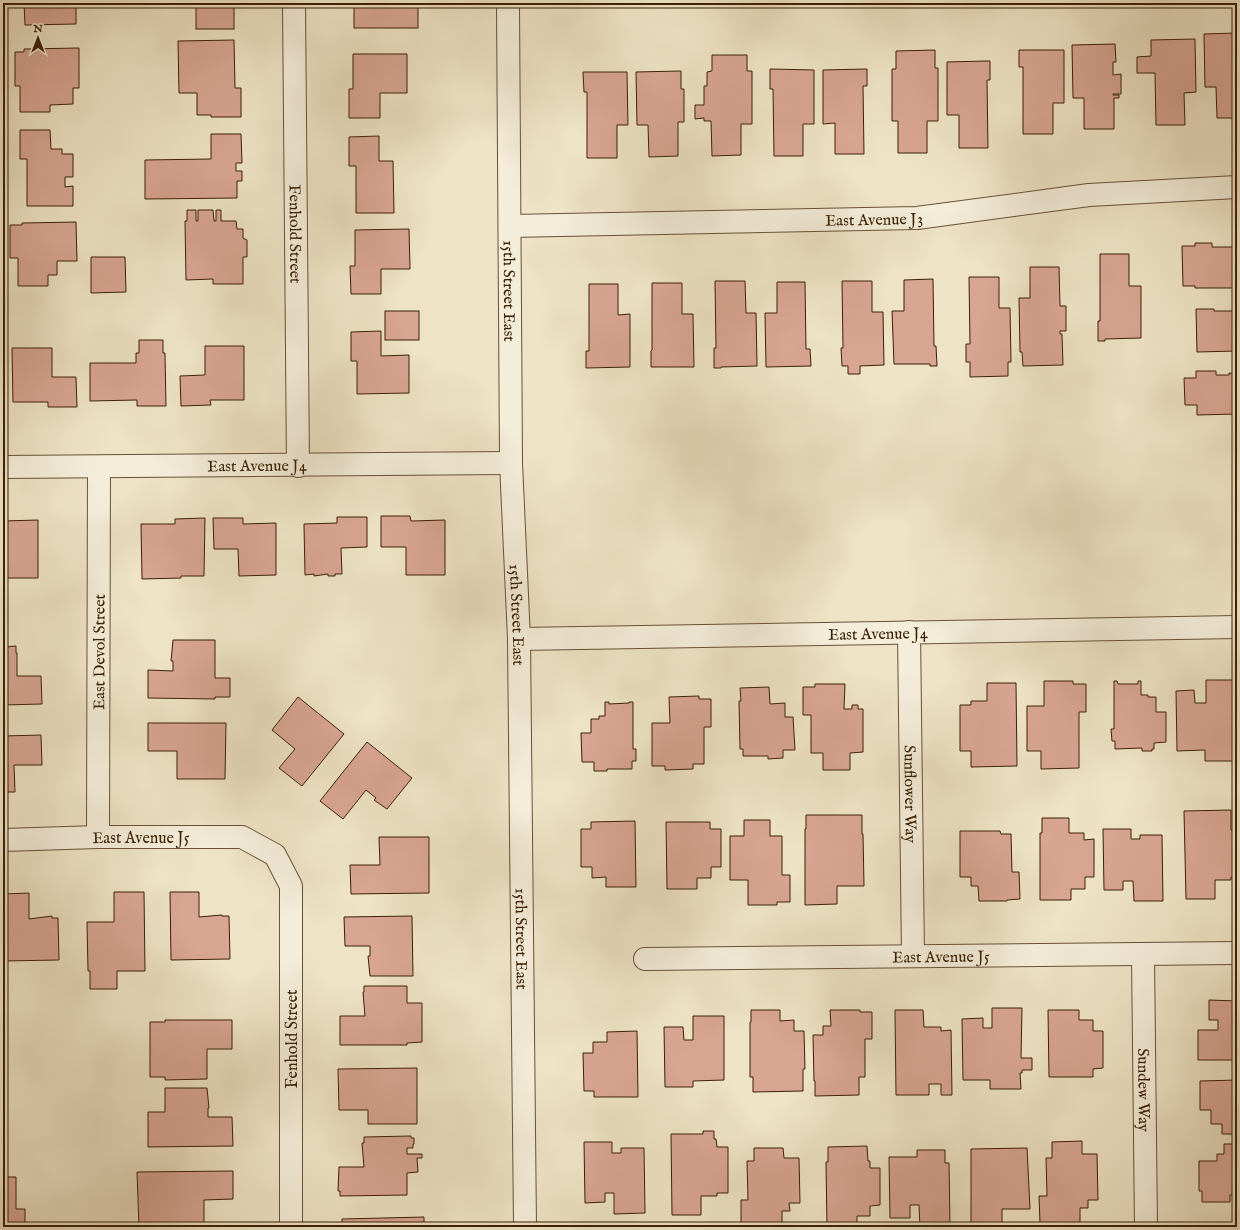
<svg xmlns="http://www.w3.org/2000/svg" width="1240" height="1230" font-family="'IM FELL English',serif">
	<style>
		.building { fill: #d8a593; stroke: #3b2003 }
		.lines { fill: none; stroke-linecap: round; stroke-linejoin: round }
		.minor-casing { stroke: #685134; stroke-width: 24 }
		.tertiary-casing { stroke: #685134; stroke-width: 24 }
		.minor { stroke: #f4edda; stroke-width: 22 }
		.tertiary { stroke: #f4edda; stroke-width: 22 }
		.labels { text-anchor: middle; stroke-width: 4; stroke-linejoin: round; paint-order: stroke }
		.street-label { font-size: 16px; fill: #3b2003; stroke: #f4edda }
	</style>
	<rect width="100%" height="100%" fill="#eee3c6"/>
	<filter id="stains"><feTurbulence type="fractalNoise" baseFrequency=".005" numOctaves="4"/><feColorMatrix values="0 0 0 0 .2 0 0 0 0 .09 0 0 0 0 .02 0 0 0 .5 -.17"/></filter>
	<radialGradient id="worn" r=".72"><stop offset=".6" stop-color="#630" stop-opacity="0"/><stop offset="1" stop-color="#630" stop-opacity=".3"/></radialGradient>
	<g class="building">
		<path d="M24 3H76V24L25 25Z"/>
		<rect x="196" y="3" width="38" height="26"/>
		<rect x="354" y="3" width="64" height="25"/>
		<path d="M1237 33V118H1217L1216 87H1205L1204 34Z"/>
		<path d="M1195 39 1196 92 1184 93 1185 125H1156L1155 73H1137V57L1151 56V40Z"/>
		<path d="M234 40 235 88H241V117H211V115H197V93H179L178 41Z"/>
		<path d="M1115 44 1116 62H1113V75L1121 74V94H1113V95H1119V98H1114V129H1084V98H1073L1072 45Z"/>
		<path d="M79 48V88H73V104L50 105V112H20V86H15V52H24V49Z"/>
		<path d="M935 50V68H938V121H927V153H898V121H892V69H896V51Z"/>
		<path d="M1019 50H1064V103H1053V134H1023V67H1019Z"/>
		<path d="M353 54H407V93H380V118H349V89H353Z"/>
		<path d="M712 55H747V71H752V124H741V155L712 156 711 121H704V118L695 119V105H704V86H707V72L712 71Z"/>
		<path d="M986 61H990V80H987L988 148H959V115H947V62Z"/>
		<path d="M770 69 814 70V124H803V156H774L773 89H770Z"/>
		<path d="M867 69V86H863L864 154H835V123L823 124V70Z"/>
		<path d="M681 71V89H684V122H678V156L649 157 648 125H637L636 72Z"/>
		<path d="M583 72H627L628 125H617V158H587V92H584Z"/>
		<path d="M20 130H50L51 149H62V154H73V177H65V187L73 186V206H27V159H20Z"/>
		<path d="M211 134H241L242 163H236V171H242V181H237V198L145 199V160L211 159Z"/>
		<path d="M379 136V161H393L394 213H356V166H349V137Z"/>
		<path d="M187 210H196V221H198V210H213L214 221H216V210H221V221H236L237 229H243V238L247 240V257H243V284H213V279L186 280 185 221H187Z"/>
		<path d="M76 222 77 261H57V275H48V286H18V258H10V225H22V223Z"/>
		<path d="M409 229 410 269H381V294H351L350 266H355V230Z"/>
		<path d="M1195 243H1212V247H1237V288H1195V286H1183L1182 246H1195Z"/>
		<path d="M1100 254H1129V286H1141V338L1105 339V341H1098V321H1100Z"/>
		<path d="M91 257H125L126 292 91 293Z"/>
		<path d="M1030 267H1059L1060 306H1066V331H1060V334H1062L1063 365 1023 366 1022 352H1020L1019 298H1030Z"/>
		<path d="M969 277H999V308H1010L1011 362H1008V376L970 377V362H966V344H970Z"/>
		<path d="M933 279 934 346H936L937 366H930V364H894L892 311H904V280Z"/>
		<path d="M715 281H745L746 313H756L757 366 721 367V368H714V348H716Z"/>
		<path d="M842 281H872V312H883L884 365 860 366V374H848V366H842L841 348H843Z"/>
		<path d="M777 282H805L806 349H810L811 366 766 367 765 313H777Z"/>
		<path d="M652 283H682V314H693L694 367H651V351L652 350Z"/>
		<path d="M589 284H618V315L630 314V367L586 368V351H589Z"/>
		<path d="M1196 309H1214V311H1237V351L1197 352Z"/>
		<rect x="385" y="311" width="34" height="29"/>
		<path d="M381 331V356L409 355V393L357 394V361H351V332Z"/>
		<path d="M139 340H163V353H165L166 406H137V400L90 401V363H136V353H139Z"/>
		<path d="M205 346H244V400H210L211 405 181 406 180 376 205 375Z"/>
		<path d="M12 348H52V377H76L77 407H48V402H13Z"/>
		<path d="M1196 371H1216V375H1229V373L1237 374V414L1197 415V405H1185L1184 378H1196Z"/>
		<path d="M381 516H410L411 521 445 520V575H406V547H381Z"/>
		<path d="M337 517H367V547L341 548 342 574H335V576H328V574L314 576V574L305 575 304 524 337 523Z"/>
		<path d="M205 518 204 576H181V578L142 579 141 524H175V519Z"/>
		<path d="M213 518H243V524L276 523V575L239 576 238 549H214Z"/>
		<path d="M38 520V578H3V521Z"/>
		<path d="M173 640H215V678H230V697H215V699L148 698V670L173 671V661H171Z"/>
		<path d="M16 646V653H17V676H41L42 704 3 705V647Z"/>
		<path d="M1206 680H1235L1236 743H1233V761H1205V750L1177 751 1176 691 1194 690 1195 703H1206Z"/>
		<path d="M1044 681H1073V684H1086V712H1079V768L1041 769V751H1027V706H1044Z"/>
		<path d="M1114 681H1117L1118 684H1138V681H1141V695H1148V697H1156V712H1166V742L1154 743V749H1152V751H1142V748L1115 749V741H1112L1111 729H1114Z"/>
		<path d="M987 683H1016L1017 766 971 767V751H960V705H971V701H987Z"/>
		<path d="M815 684H845L844 709H852V705H858V709H863V752L850 753V770H823V753H811V715H803V687H815Z"/>
		<path d="M769 687 770 704 785 703V717H793L795 750H783V758L768 759V756H743V749H740L739 701H741L740 688Z"/>
		<path d="M699 696V699H711V727H704V764H693V769L665 770V766H652V723H670L669 697Z"/>
		<path d="M298 697 344 734 302 786 279 768 295 749 272 730Z"/>
		<path d="M605 702H609V704L629 703V702H633V749H636V761H632V769H607V771H594V762H582L581 733H591V719H599V716H605Z"/>
		<path d="M148 723H226L225 779H177V751H148Z"/>
		<path d="M41 735 42 765H14L15 792H3V736Z"/>
		<path d="M367 742 412 778 387 809 374 800 376 798 366 790 343 819 320 801Z"/>
		<path d="M1231 810V830H1237V877H1231V880H1215V899H1186L1184 811Z"/>
		<path d="M806 815H862V834H863L864 886H837V904L805 905V829H806Z"/>
		<path d="M1042 818H1069V833H1084V840L1094 839V877H1085V889H1071V900H1040V833H1042Z"/>
		<path d="M744 820H770V836H782V875H790V902H777V905H748V880H730V836H744Z"/>
		<path d="M635 821 636 887H606V877L592 878V867H581V829H591V822Z"/>
		<path d="M666 822H710V829H721V867H711V878H697V889H667Z"/>
		<path d="M1103 829H1131V839H1140V835H1162L1163 901H1134L1133 881H1123V890H1104Z"/>
		<path d="M960 831H1000L1001 834H1011L1012 872H1019L1020 899 1007 900V901H979L978 886H971V877H960Z"/>
		<path d="M379 837H429V893L351 894 350 865H380Z"/>
		<path d="M114 892H144L145 971H117V989H90V971H88L87 922H114Z"/>
		<path d="M170 892H199V917L222 915V916H229L230 959 171 960Z"/>
		<path d="M29 893V919L52 916V918H58L59 960 3 961V894Z"/>
		<path d="M412 916 413 976H370L368 956H370V946H345L344 917Z"/>
		<path d="M364 986H407V1003H422V1042L407 1043V1045H340V1016H365L363 992H364Z"/>
		<path d="M1209 1000 1237 1001V1060H1198V1030H1218V1020H1209Z"/>
		<path d="M992 1008H1022L1021 1058H1032V1070H1022V1073H1020L1021 1089H990V1080H963L962 1019 983 1018V1028H992Z"/>
		<path d="M751 1010H780V1021L794 1020V1031H804L805 1069H803V1091L753 1092V1077H750V1022H751Z"/>
		<path d="M830 1010H860V1012H872V1039H865V1077H859V1095L815 1096V1081H814L813 1035H823V1026H831Z"/>
		<path d="M895 1010H923L924 1027H941V1031L951 1030 952 1095H941V1084H929V1095H896Z"/>
		<path d="M1048 1010H1079V1020H1093V1031H1103V1068L1093 1069V1077H1049Z"/>
		<path d="M693 1016H724V1080L693 1081V1087H665L664 1027H683L684 1040H693Z"/>
		<path d="M165 1020H232V1049H207V1079L165 1080V1077H150V1022H165Z"/>
		<path d="M637 1031 638 1097H594V1091H584L583 1053H593V1042H607V1032Z"/>
		<path d="M417 1068V1124H368V1110H339L338 1069Z"/>
		<path d="M1237 1080V1134H1222V1124H1211V1110H1200V1081Z"/>
		<path d="M165 1088H207L209 1108H208V1117H232L233 1146 148 1147V1112H165Z"/>
		<path d="M703 1131H714V1139H716L717 1147H728V1193H717V1196H701V1215H672L671 1134H703Z"/>
		<path d="M411 1136V1138H414V1144H413V1148H407V1154H422V1158H417L418 1172 407 1173V1195L340 1196V1191H338L339 1167H364L362 1143H364V1137Z"/>
		<path d="M1082 1141V1154H1097L1098 1200H1088V1208H1080V1225H1052V1223H1040L1039 1196H1047L1046 1158H1052V1142Z"/>
		<path d="M584 1142H612V1153H621V1148H644L645 1213 614 1214V1193H605V1202L585 1203Z"/>
		<path d="M1224 1144H1237V1195H1230V1202H1202V1191H1199V1161H1217V1154H1224Z"/>
		<path d="M867 1146 868 1161H870V1168H880V1205L870 1206V1216H857V1227H827L826 1162H828V1147Z"/>
		<path d="M754 1148H783L784 1158H799L800 1203H789L790 1211H782V1227L741 1226V1200H748L747 1161H754Z"/>
		<path d="M1027 1148 1030 1209H1002V1226L971 1227V1149Z"/>
		<path d="M917 1150H945V1163H949L950 1227H920L919 1205H910V1218H890L889 1157H917Z"/>
		<path d="M233 1171V1199L204 1200V1227H139L137 1172Z"/>
		<path d="M3 1177H16V1209H25V1227H3Z"/>
		<path d="M424 1217V1227H342V1219Z"/>
		<path d="M1200 1224 1237 1225V1227H1200Z"/>
	</g>
	<g class="lines">
		<defs>
			<g id="minor">
				<path id="s1" d="M294 3 298 466"/>
				<path id="s2" d="M510 226 917 218 1089 195 1237 187"/>
				<path id="s3" d="M3 467 511 463"/>
				<path id="s4" d="M909 632 913 956"/>
				<path id="s5" d="M519 639 1237 627"/>
				<path id="s6" d="M98 837 99 467"/>
				<path id="s7" d="M3 840 98 837H242L275 855 291 886V1227"/>
				<path id="s8" d="M1143 954 1146 1227"/>
				<path id="s9" d="M645 959 1237 953"/>
			</g>
			<g id="tertiary">
				<path id="s10" d="M508 3 511 463 519 639 525 1227"/>
			</g>
		</defs>
		<use href="#minor" class="minor-casing"/>
		<use href="#tertiary" class="tertiary-casing"/>
		<use href="#minor" class="minor"/>
		<use href="#tertiary" class="tertiary"/>
	</g>
	<g class="labels">
		<g class="street-label">
			<text dy="6" stroke="none"><textPath href="#s2" startOffset="364">East Avenue J3</textPath></text>
			<text dy="6" stroke="none"><textPath href="#s1" startOffset="231">Fenhold Street</textPath></text>
			<text dy="6" stroke="none"><textPath href="#s10" startOffset="288">15th Street East</textPath></text>
			<text dy="6" stroke="none"><textPath href="#s3" startOffset="254">East Avenue J4</textPath></text>
			<text dy="6" stroke="none"><textPath href="#s10" startOffset="612">15th Street East</textPath></text>
			<text dy="6" stroke="none"><textPath href="#s5" startOffset="359">East Avenue J4</textPath></text>
			<text dy="6" stroke="none"><textPath href="#s6" startOffset="185">East Devol Street</textPath></text>
			<text dy="6" stroke="none"><textPath href="#s4" startOffset="162">Sunflower Way</textPath></text>
			<text dy="6" stroke="none"><textPath href="#s7" startOffset="138">East Avenue J5</textPath></text>
			<text dy="6" stroke="none"><textPath href="#s10" startOffset="936">15th Street East</textPath></text>
			<text dy="6" stroke="none"><textPath href="#s9" startOffset="296">East Avenue J5</textPath></text>
			<text transform="translate(291 1039) rotate(-90)" y="6">Fenhold Street</text>
			<text dy="6" stroke="none"><textPath href="#s8" startOffset="136">Sundew Way</textPath></text>
		</g>
	</g>
	<rect width="1240" height="1230" fill="none" stroke="#eee3c6" stroke-width="16"/>
	<rect x="4" y="4" width="1232" height="1222" fill="none" stroke="#3b2003" stroke-width="2"/>
	<rect x="8" y="8" width="1224" height="1214" fill="none" stroke="#3b2003"/>
	<g transform="translate(38 38)" stroke="#f4edda" stroke-width="3" paint-order="stroke">
	<path d="M0-3L7 15L0 10L-7 15Z" fill="#3b2003"/>
	<text y="-6" font-size="11" font-weight="bold" text-anchor="middle" fill="#3b2003">N</text>
	</g>
	<rect width="100%" height="100%" filter="url(#stains)"/>
	<rect width="100%" height="100%" fill="url(#worn)"/>
</svg>
